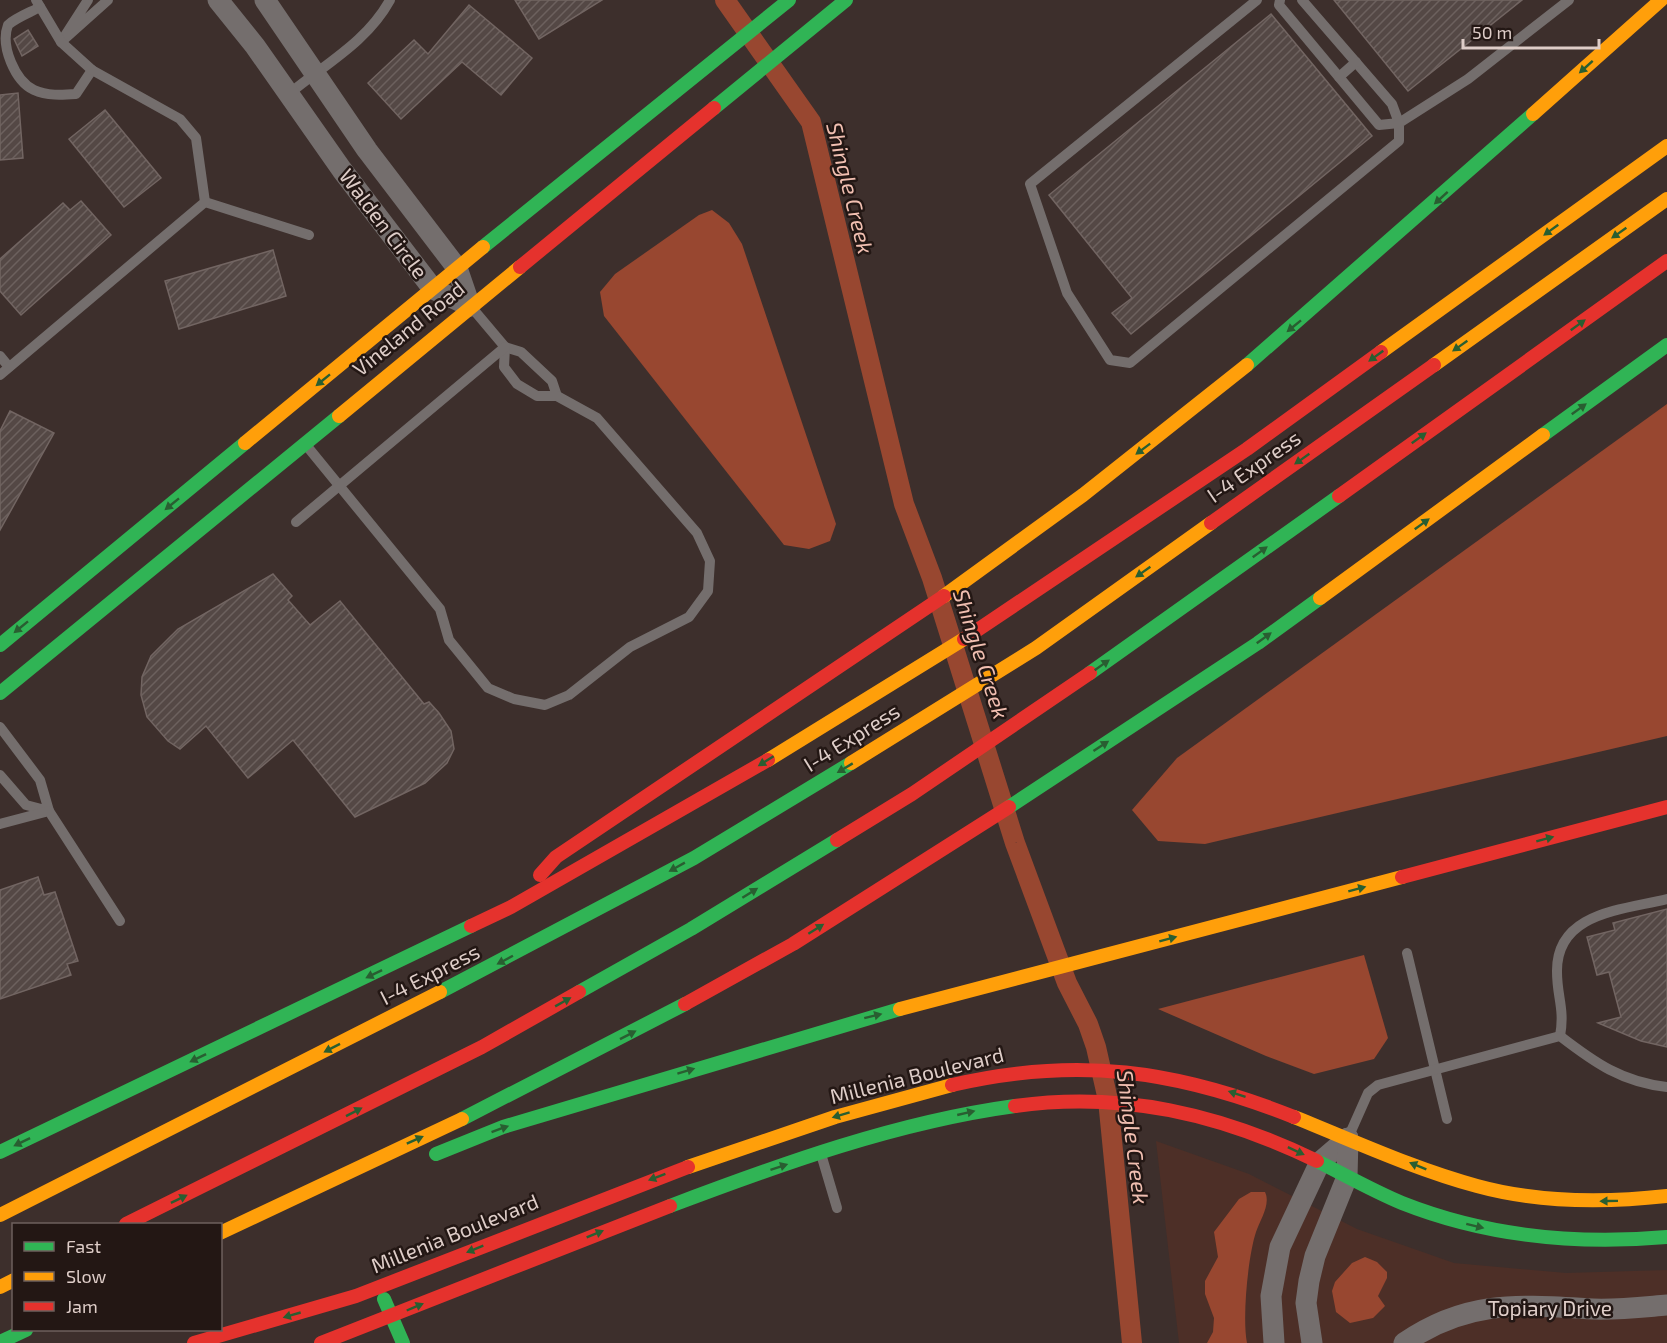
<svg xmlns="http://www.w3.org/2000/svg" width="1667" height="1343" font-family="'Exo 2',sans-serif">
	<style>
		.built { fill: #4d2f27 }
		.water { fill: #984730 }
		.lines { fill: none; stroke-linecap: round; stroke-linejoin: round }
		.canal { stroke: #984730; stroke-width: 20 }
		.building { fill: url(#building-hatch); stroke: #726562; stroke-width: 1.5 }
		.lane { stroke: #746e6d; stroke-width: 10 }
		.street { stroke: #746e6d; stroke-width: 21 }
		.fast { stroke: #30b455; stroke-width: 14 }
		.slow { stroke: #ff9f0a; stroke-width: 14 }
		.jam { stroke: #e5322d; stroke-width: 14 }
		.oneway { fill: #295e31 }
		.labels { text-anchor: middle; stroke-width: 5; stroke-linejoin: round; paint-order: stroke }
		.street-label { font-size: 21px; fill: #decdc8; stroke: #231714 }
		.water-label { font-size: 22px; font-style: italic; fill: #f1bfb1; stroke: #231714 }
	</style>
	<defs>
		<pattern id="building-hatch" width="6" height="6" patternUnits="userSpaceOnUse" patternTransform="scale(1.5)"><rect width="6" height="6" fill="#544845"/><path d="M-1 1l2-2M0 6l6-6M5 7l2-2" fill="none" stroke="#6c615e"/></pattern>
	</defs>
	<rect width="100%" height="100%" fill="#3d2f2c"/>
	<path class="built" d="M1156 1141 1249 1174 1357 1229 1454 1263 1566 1273 1667 1270V1343H1179Z"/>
	<g class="water">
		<path d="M712 210 729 223 742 244 836 524 830 541 809 549 784 545 604 316 600 292 615 274 699 215Z"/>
		<path d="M1667 404V736L1205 844 1158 841 1132 810 1177 758Z"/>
		<path d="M1364 955 1388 1038 1374 1059 1314 1074 1266 1056 1158 1009Z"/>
		<path d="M1251 1192H1265C1271 1204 1260 1220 1256 1232 1248 1256 1242 1318 1247 1343H1207L1213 1332 1214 1318 1205 1294V1281L1218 1257 1214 1232 1239 1199Z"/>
		<path d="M1365 1257 1377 1262 1387 1272V1278L1378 1296 1385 1306 1373 1318 1350 1323 1336 1312 1332 1291 1335 1282 1352 1263Z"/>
	</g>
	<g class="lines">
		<path class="canal" d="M725 0 811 122 904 504 932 578 1015 843 1067 983 1088 1024 1096 1047 1108 1100 1132 1343"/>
	</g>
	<g class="building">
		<path d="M515 0H602L539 39Z"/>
		<path d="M1334 0H1522L1408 91Z"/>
		<path d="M469 5 532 58 501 95 462 62 401 119 368 83 414 40 428 54Z"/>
		<path d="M1271 14 1372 136 1131 334 1112 313 1132 298 1049 195Z"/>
		<path d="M28 30 38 46 22 56 14 39Z"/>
		<path d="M18 93 23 158 0 160V95Z"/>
		<path d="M105 110 161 178 124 207 69 139Z"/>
		<path d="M81 201 111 235 21 315 0 291V259L63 203 70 210Z"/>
		<path d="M273 250 286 296 179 329 165 281Z"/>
		<path d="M10 411 54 433 0 530V431Z"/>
		<path d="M273 574 292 596 288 600 310 625 340 601 424 704 429 702 439 713 451 731 454 749 447 763 425 783 355 817 293 740 248 778 206 726 180 749 168 741 147 717 141 695 142 677 151 656 178 629Z"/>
		<path d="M38 877 44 895 55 892 78 961 67 964 71 975 0 999V890Z"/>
		<path d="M1667 909V1047L1641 1041 1598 1023 1621 1017 1609 972 1597 975 1587 937 1615 930 1613 923Z"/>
	</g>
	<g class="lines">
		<g class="lane">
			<path d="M88 0 61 42 108 0"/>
			<path d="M1257 0 1030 184 1067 293 1110 360 1130 363 1399 141V123L1468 79 1569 0"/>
			<path d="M1280 0 1279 5 1379 125 1399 123 1392 104 1302 0"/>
			<path d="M40 7C31 12 15 18 8 25 0 46 15 81 34 90 47 96 62 95 76 94L92 70"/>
			<path d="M1339 77 1356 62"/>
			<path d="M289 94C325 64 367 42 390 0"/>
			<path d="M205 202 309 235"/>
			<path d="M473 309 505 347 521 352 552 381 557 396"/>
			<path d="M0 356 9 367"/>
			<path d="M0 375 205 202 196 138 180 119 92 70 61 42 36 0"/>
			<path d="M306 445 440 609 449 640 488 688 514 699 545 705 569 695 630 647 689 617 708 591 710 561 697 533 597 418 557 396H537L517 384 504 367 505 347"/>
			<path d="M296 522 505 347"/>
			<path d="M0 727 40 780 49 811 26 805 0 775"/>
			<path d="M0 824 49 811 120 921"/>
			<path d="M1407 953 1447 1119"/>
			<path d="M1560 1036C1565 1009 1557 997 1557 972 1556 912 1623 910 1667 899"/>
			<path d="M1348 1138 1368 1093 1378 1085 1560 1036C1595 1063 1622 1082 1667 1087"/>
			<path d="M821 1154 837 1208"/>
		</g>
		<g class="street">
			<path d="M218 0 255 46 342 170 433 289 470 306"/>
			<path d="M265 0 367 150 457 268 470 306"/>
			<path d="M1274 1343 1271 1296 1280 1247 1320 1162 1348 1138"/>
			<path d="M1312 1343 1306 1303 1309 1281 1315 1256 1347 1177 1348 1138"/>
			<path d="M1404 1343C1468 1299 1520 1305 1593 1309 1618 1310 1643 1307 1667 1305"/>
		</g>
		<g class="fast">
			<path d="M714 108 846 0"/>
			<path d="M483 247 789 0"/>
			<path d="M1247 365 1533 114"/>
			<path d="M1543 435 1667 345"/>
			<path d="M0 645 245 443"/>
			<path d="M1090 673 1339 496"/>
			<path d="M0 693 339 416"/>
			<path d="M1009 807 1258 643 1320 598"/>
			<path d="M440 992 694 858 851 763"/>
			<path d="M579 992 691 929 837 840"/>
			<path d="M462 1119 685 1004"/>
			<path d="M0 1152 471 926"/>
			<path d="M436 1154 503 1127 900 1009"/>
			<path d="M1317 1161C1345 1175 1373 1191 1402 1203 1488 1237 1576 1245 1667 1237"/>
			<path d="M670 1206C781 1164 897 1122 1015 1106"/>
			<path d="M384 1299 403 1343"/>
			<path d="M0 1342 26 1330"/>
		</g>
		<g class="slow">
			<path d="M1533 114 1661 0"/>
			<path d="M1381 352 1667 146"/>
			<path d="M1434 365 1667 199"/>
			<path d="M339 416 520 267"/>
			<path d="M245 443 483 247"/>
			<path d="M944 596 1083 495 1247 365"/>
			<path d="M1320 598 1543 435"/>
			<path d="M768 760 964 639"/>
			<path d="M851 763 1036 648 1211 523"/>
			<path d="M900 1009 1402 877"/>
			<path d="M1294 1117C1354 1141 1414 1169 1477 1186 1539 1203 1603 1203 1667 1196"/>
			<path d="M688 1167 835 1117 952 1085"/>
			<path d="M0 1215 440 992"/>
			<path d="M220 1233 462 1119"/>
			<path d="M0 1287 14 1280"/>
		</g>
		<g class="jam">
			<path d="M520 267 714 108"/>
			<path d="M1339 496 1667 261"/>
			<path d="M1211 523 1434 365"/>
			<path d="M964 639 1247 449 1381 352"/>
			<path d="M837 840 912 794 1090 673"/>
			<path d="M540 875 556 857 944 596"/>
			<path d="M1402 877 1667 807"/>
			<path d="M471 926 511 907 768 760"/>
			<path d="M685 1004 793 944 1009 807"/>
			<path d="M952 1085C1077 1056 1176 1070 1294 1117"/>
			<path d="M1015 1106C1122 1091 1220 1114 1317 1161"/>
			<path d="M126 1224 482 1047 579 992"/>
			<path d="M194 1343 356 1296 688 1167"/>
			<path d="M321 1343 670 1206"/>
		</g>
	</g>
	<defs><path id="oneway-solid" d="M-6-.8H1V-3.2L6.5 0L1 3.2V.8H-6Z" transform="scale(1.5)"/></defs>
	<g class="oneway">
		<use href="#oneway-solid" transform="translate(1586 67) rotate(138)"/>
		<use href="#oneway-solid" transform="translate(1441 198) rotate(138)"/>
		<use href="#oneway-solid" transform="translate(1551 230) rotate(144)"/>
		<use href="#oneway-solid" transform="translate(1619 233) rotate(145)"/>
		<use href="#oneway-solid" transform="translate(1578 325) rotate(-36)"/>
		<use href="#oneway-solid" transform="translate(1294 326) rotate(141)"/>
		<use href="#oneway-solid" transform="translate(1460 346) rotate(145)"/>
		<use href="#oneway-solid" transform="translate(1376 356) rotate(144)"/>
		<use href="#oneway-solid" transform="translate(323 380) rotate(141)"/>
		<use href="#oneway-solid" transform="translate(1579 409) rotate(-36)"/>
		<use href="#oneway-solid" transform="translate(1419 438) rotate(-36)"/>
		<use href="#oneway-solid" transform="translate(1143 449) rotate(143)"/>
		<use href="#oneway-solid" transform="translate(1302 459) rotate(145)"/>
		<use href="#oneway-solid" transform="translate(172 504) rotate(141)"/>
		<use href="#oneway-solid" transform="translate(1422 524) rotate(-36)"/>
		<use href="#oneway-solid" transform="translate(1260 552) rotate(-36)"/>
		<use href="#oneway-solid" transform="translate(1143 572) rotate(145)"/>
		<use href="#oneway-solid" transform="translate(21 627) rotate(141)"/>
		<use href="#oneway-solid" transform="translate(1264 638) rotate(-36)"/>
		<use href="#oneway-solid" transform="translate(1102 665) rotate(-35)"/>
		<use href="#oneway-solid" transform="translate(1101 746) rotate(-33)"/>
		<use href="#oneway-solid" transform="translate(766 761) rotate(148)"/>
		<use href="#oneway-solid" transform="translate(845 768) rotate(149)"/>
		<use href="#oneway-solid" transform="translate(1545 839) rotate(-15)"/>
		<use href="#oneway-solid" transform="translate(677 867) rotate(151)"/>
		<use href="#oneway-solid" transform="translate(1357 889) rotate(-15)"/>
		<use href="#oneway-solid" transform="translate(750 893) rotate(-32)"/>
		<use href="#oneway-solid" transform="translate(816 929) rotate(-32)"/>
		<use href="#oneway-solid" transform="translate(1168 939) rotate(-15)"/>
		<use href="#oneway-solid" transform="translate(505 960) rotate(152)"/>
		<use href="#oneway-solid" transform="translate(374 974) rotate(154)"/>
		<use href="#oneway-solid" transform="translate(563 1002) rotate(-29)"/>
		<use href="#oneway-solid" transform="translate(873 1016) rotate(-14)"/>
		<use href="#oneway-solid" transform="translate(628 1035) rotate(-27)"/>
		<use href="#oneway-solid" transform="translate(332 1048) rotate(153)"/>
		<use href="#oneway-solid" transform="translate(198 1058) rotate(154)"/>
		<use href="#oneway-solid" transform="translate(686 1071) rotate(-17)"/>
		<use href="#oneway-solid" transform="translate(1237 1094) rotate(-162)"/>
		<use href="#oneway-solid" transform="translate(354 1112) rotate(-27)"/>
		<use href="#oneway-solid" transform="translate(966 1113) rotate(-13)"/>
		<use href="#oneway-solid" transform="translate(841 1115) rotate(163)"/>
		<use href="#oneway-solid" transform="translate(500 1129) rotate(-20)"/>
		<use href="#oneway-solid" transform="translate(415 1140) rotate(-24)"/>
		<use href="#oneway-solid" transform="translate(22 1142) rotate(154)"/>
		<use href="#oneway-solid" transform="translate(1296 1151) rotate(25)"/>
		<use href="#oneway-solid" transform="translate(1418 1166) rotate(-158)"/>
		<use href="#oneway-solid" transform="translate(779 1167) rotate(-18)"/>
		<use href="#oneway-solid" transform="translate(657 1177) rotate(159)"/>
		<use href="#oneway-solid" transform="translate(179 1199) rotate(-26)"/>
		<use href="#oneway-solid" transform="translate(1609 1201) rotate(179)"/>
		<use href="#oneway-solid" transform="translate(1475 1226) rotate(14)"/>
		<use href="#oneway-solid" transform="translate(595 1234) rotate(-22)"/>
		<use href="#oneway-solid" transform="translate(475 1249) rotate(158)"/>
		<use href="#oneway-solid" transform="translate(415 1307) rotate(-23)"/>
		<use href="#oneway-solid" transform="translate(292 1315) rotate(164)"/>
	</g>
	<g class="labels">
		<g class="street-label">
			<text transform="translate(383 224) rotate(53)" y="7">Walden Circle</text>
			<text transform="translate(409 329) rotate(-39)" y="7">Vineland Road</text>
			<text transform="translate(1254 467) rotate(-35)" y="7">I-4 Express</text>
			<text transform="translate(852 738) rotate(-32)" y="7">I-4 Express</text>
			<text transform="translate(430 975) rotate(-27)" y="7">I-4 Express</text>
			<text transform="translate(917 1076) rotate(-14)" y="7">Millenia Boulevard</text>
			<text transform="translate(455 1234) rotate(-22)" y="7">Millenia Boulevard</text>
			<text x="1550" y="1316">Topiary Drive</text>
		</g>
		<g class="water-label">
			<text transform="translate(850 188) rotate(76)" y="8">Shingle Creek</text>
			<text transform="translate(981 654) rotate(72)" y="8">Shingle Creek</text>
			<text transform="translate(1133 1137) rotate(83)" y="8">Shingle Creek</text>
		</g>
	</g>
	<rect x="12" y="1223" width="210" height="108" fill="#231714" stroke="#6e605c" stroke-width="1.5"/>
	<rect x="24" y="1242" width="30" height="9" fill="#30b455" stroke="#6e605c" stroke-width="1.5"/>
	<text x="66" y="1253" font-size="18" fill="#decdc8">Fast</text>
	<rect x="24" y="1272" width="30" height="9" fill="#ff9f0a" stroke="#6e605c" stroke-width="1.5"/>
	<text x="66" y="1283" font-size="18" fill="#decdc8">Slow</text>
	<rect x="24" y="1302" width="30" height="9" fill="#e5322d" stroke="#6e605c" stroke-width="1.5"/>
	<text x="66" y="1313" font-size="18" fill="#decdc8">Jam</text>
	<path d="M1463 39v9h136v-9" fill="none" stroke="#decdc8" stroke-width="3"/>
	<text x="1472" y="39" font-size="18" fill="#decdc8" stroke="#231714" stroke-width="4.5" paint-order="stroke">50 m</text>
</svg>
